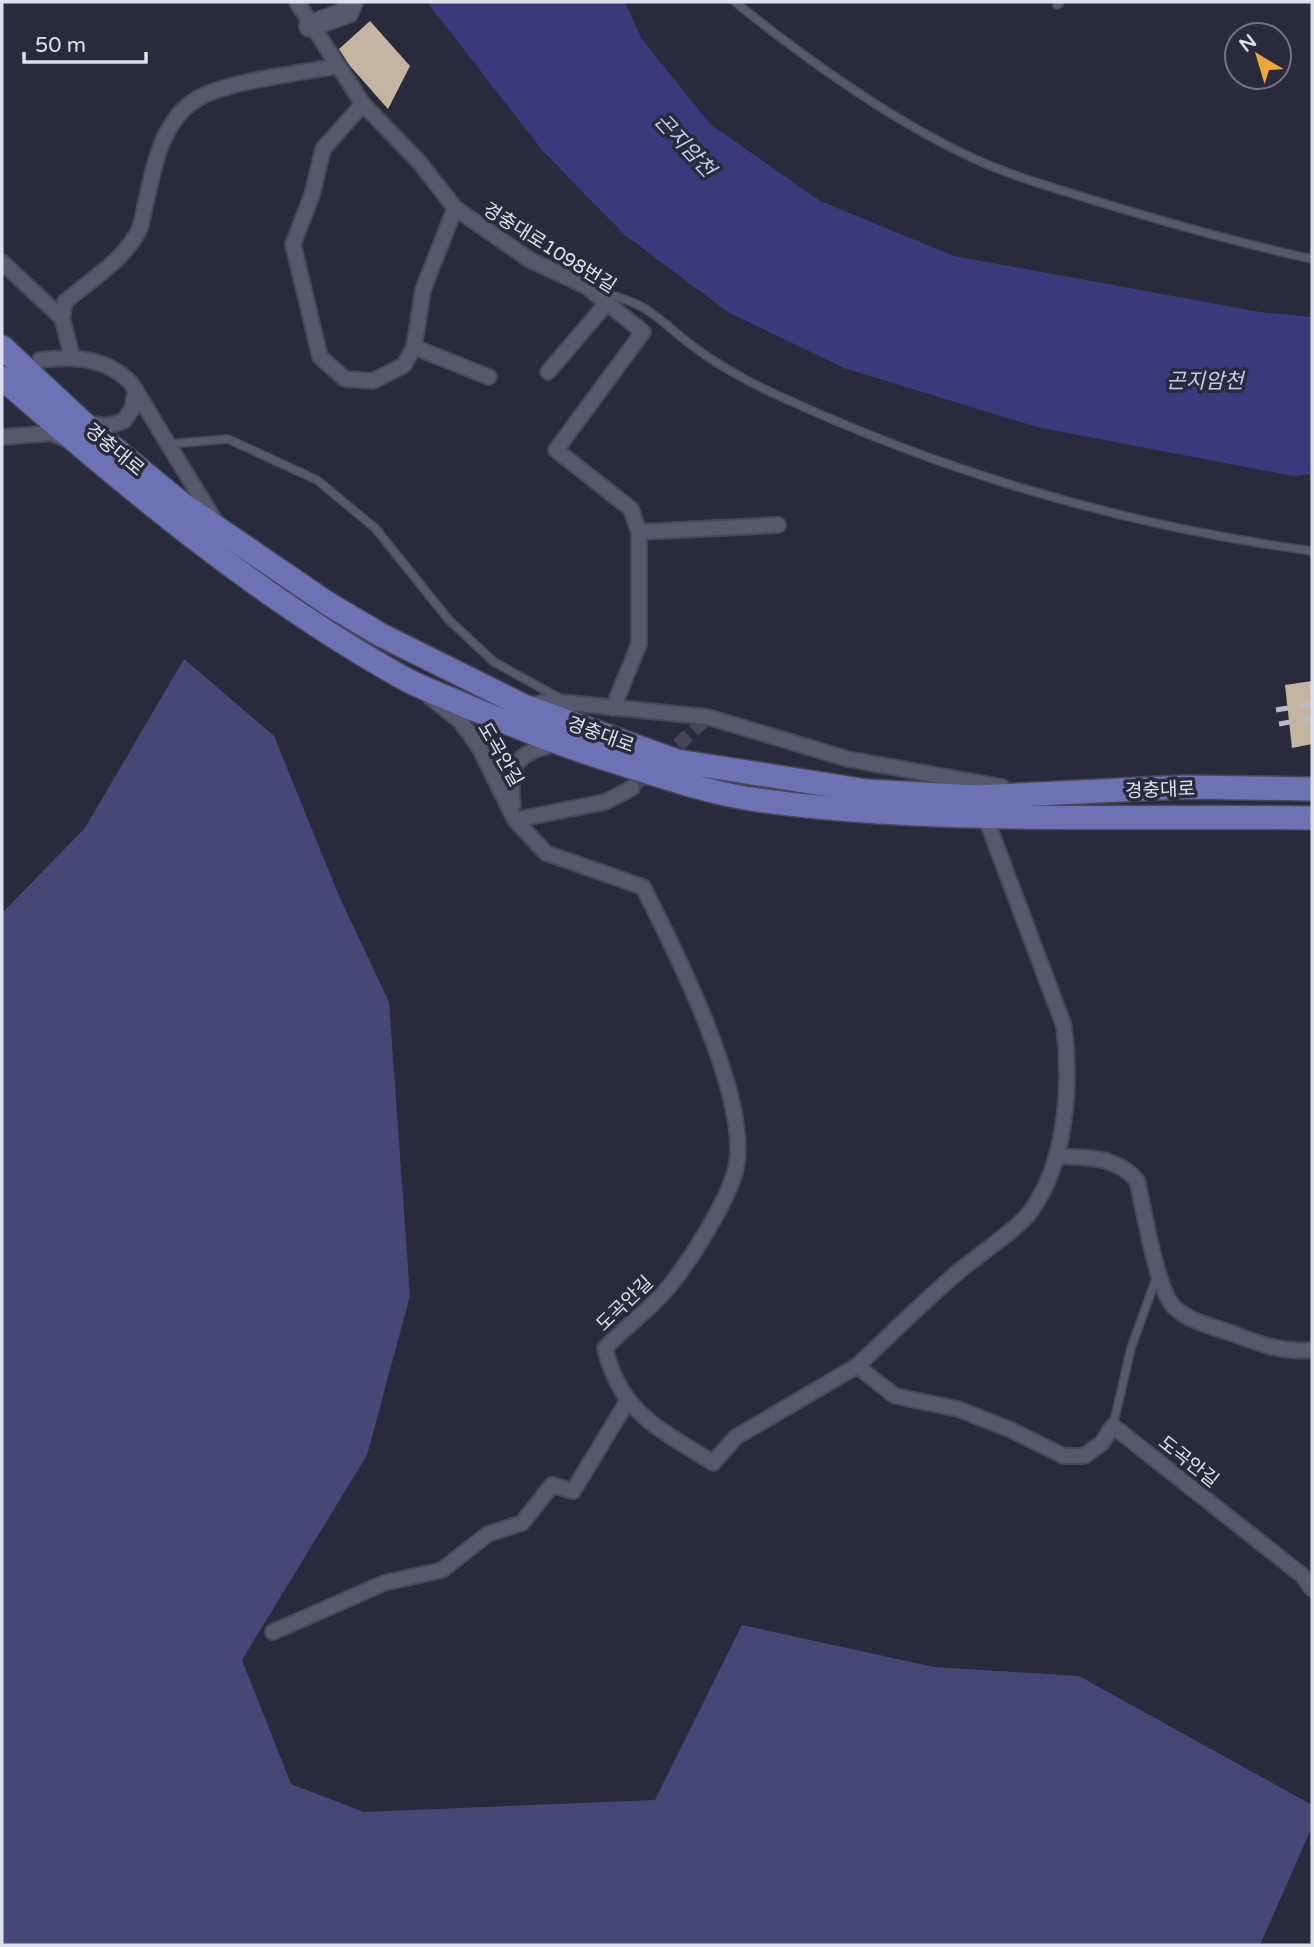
<svg xmlns="http://www.w3.org/2000/svg" width="1314" height="1947" font-family="'Varela Round','Noto Sans KR',sans-serif">
	<style>
		.green { fill: #454876 }
		.water { fill: #393a7c }
		.building { fill: #c4b5a2 }
		.lines { fill: none; stroke-linecap: round; stroke-linejoin: round }
		.street-tunnel { stroke: #444656; stroke-width: 14; stroke-dasharray: 14 7; stroke-linecap: butt }
		.lane-casing { stroke: #474856; stroke-width: 10 }
		.street-casing { stroke: #474856; stroke-width: 18 }
		.secondary-casing { stroke: #474856; stroke-width: 24 }
		.primary-casing { stroke: #474856; stroke-width: 26 }
		.lane { stroke: #56596b; stroke-width: 7 }
		.street { stroke: #56596b; stroke-width: 14 }
		.secondary { stroke: #56596b; stroke-width: 21 }
		.primary { stroke: #6d72b4; stroke-width: 23 }
		.rail { stroke: #b8bac6; stroke-width: 5; stroke-dasharray: 12 12; stroke-linecap: butt }
		.labels { text-anchor: middle; stroke-width: 7; stroke-linejoin: round; paint-order: stroke }
		.street-label { font-size: 19px; fill: #dee0eb; stroke: #292b3c }
		.water-label { font-size: 21px; font-style: italic; fill: #c4c9f1; stroke: #292b3c }
	</style>
	<rect width="100%" height="100%" fill="#292b3c"/>
	<path class="green" d="M184 659 274 736 339 896 389 1002 410 1296 367 1455 242 1660 291 1784 364 1812 655 1800 742 1625 934 1667 1079 1676 1312 1805V1827L1260 1945H2V913L85 828Z"/>
	<path class="water" d="M427 2H625L641 38 710 124 820 201 954 256 1260 312 1312 317V474L1293 476 1037 427 844 368 728 312 625 235 542 150Z"/>
	<g class="building">
		<path d="M370 21 410 66 388 109 350 66 339 49Z"/>
		<path d="M1312 681V744L1292 748 1285 685Z"/>
	</g>
	<g class="lines">
		<path class="street-tunnel" d="M632 788 708 717"/>
		<defs>
			<g id="lane">
				<path d="M735 2C806 59 892 121 975 159 1014 177 1055 188 1096 201 1168 223 1239 243 1312 259"/>
				<path d="M1057 5 1060 2"/>
				<path d="M599 291C614 296 631 300 644 308 662 319 677 335 694 347 722 368 754 385 786 399 954 476 1129 526 1312 551"/>
				<path d="M168 444 228 439 317 480 375 528 449 620 494 662 563 700"/>
				<path d="M1113 1426 1131 1348 1157 1276"/>
			</g>
			<g id="street">
				<path d="M297 2 363 104 420 163 455 208 530 260 586 286 643 332 556 450 631 509 639 532V644L613 708"/>
				<path d="M363 104 323 149 312 195 293 244 320 357 345 379 373 381 404 365 414 347 423 290 455 208"/>
				<path d="M2 262 62 318"/>
				<path d="M414 347 489 377"/>
				<path d="M72 356 62 318 65 302C90 280 122 262 138 232 142 225 143 215 145 206 154 168 160 122 197 99 226 81 302 73 338 66"/>
				<path d="M40 360C75 356 105 357 131 383L215 521"/>
				<path d="M548 372 607 303"/>
				<path d="M86 423 107 426 124 421 132 409 135 394"/>
				<path d="M2 437 52 433 65 439"/>
				<path d="M639 532 778 525"/>
				<path d="M430 697 460 721 478 745 515 820 546 853 643 887C675 950 751 1100 736 1168 729 1200 688 1264 667 1289 649 1310 625 1327 605 1348 620 1414 661 1429 713 1463L736 1437 857 1366 895 1396 958 1409 1011 1430 1064 1456H1084L1102 1443 1113 1426 1303 1576 1312 1589"/>
				<path d="M529 706 545 702 570 703 708 717 848 759 1002 787"/>
				<path d="M513 805C508 765 516 753 555 744"/>
				<path d="M515 820 605 802 632 788"/>
				<path d="M1056 1156C1088 1158 1114 1155 1137 1180 1144 1208 1156 1290 1175 1308 1190 1322 1215 1327 1234 1334 1259 1344 1285 1353 1312 1350"/>
				<path d="M857 1366C890 1335 923 1302 958 1272 977 1256 1018 1229 1031 1211 1067 1160 1071 1085 1064 1026L985 816"/>
				<path d="M273 1632 384 1583 442 1570 488 1534 522 1523 552 1485 573 1491 627 1402"/>
			</g>
			<path id="secondary" d="M310 26 348 12 352 2"/>
			<g id="primary">
				<path d="M2 347 82 422 182 504 327 603 381 635 524 706 677 761 867 791 976 797 1184 787 1312 789"/>
				<path d="M2 378C128 488 258 597 405 679 426 690 449 698 471 708 520 728 568 748 619 763 664 777 712 794 758 800 941 825 1128 815 1312 818"/>
			</g>
		</defs>
		<use href="#lane" class="lane-casing"/>
		<use href="#street" class="street-casing"/>
		<use href="#secondary" class="secondary-casing"/>
		<use href="#primary" class="primary-casing"/>
		<use href="#lane" class="lane"/>
		<use href="#street" class="street"/>
		<use href="#secondary" class="secondary"/>
		<use href="#primary" class="primary"/>
		<g class="rail">
			<path d="M1276 710 1312 704"/>
			<path d="M1279 724 1312 718"/>
		</g>
	</g>
	<g class="labels">
		<g class="street-label">
			<text transform="translate(550 247) rotate(32)" y="7">경충대로1098번길</text>
			<text transform="translate(115 449) rotate(40)" y="7">경충대로</text>
			<text transform="translate(601 734) rotate(20)" y="7">경충대로</text>
			<text transform="translate(501 754) rotate(60)" y="7">도곡안길</text>
			<text transform="translate(1160 789) rotate(-2)" y="7">경충대로</text>
			<text transform="translate(624 1303) rotate(-44)" y="7">도곡안길</text>
			<text transform="translate(1189 1461) rotate(38)" y="7">도곡안길</text>
		</g>
		<g class="water-label">
			<text transform="translate(685 145) rotate(47)" y="7">곤지암천</text>
			<text x="1205" y="388">곤지암천</text>
		</g>
	</g>
	<rect width="1314" height="1947" fill="none" stroke="#dee0eb" stroke-width="7"/>
	<g transform="translate(1258 56) rotate(322)"><circle r="33" fill="#292b3c" stroke="#717382" stroke-width="2"/>
	<path d="M0-5L12 26L0 18L-12 26Z" fill="#efa73d"/>
	<text y="-10" font-size="19" font-weight="bold" text-anchor="middle" fill="#dee0eb">N</text>
	</g>
	<path d="M24 52v10h122v-10" fill="none" stroke="#dee0eb" stroke-width="3.5"/>
	<text x="35" y="52" font-size="21" fill="#dee0eb" stroke="#292b3c" stroke-width="5" paint-order="stroke">50 m</text>
</svg>
